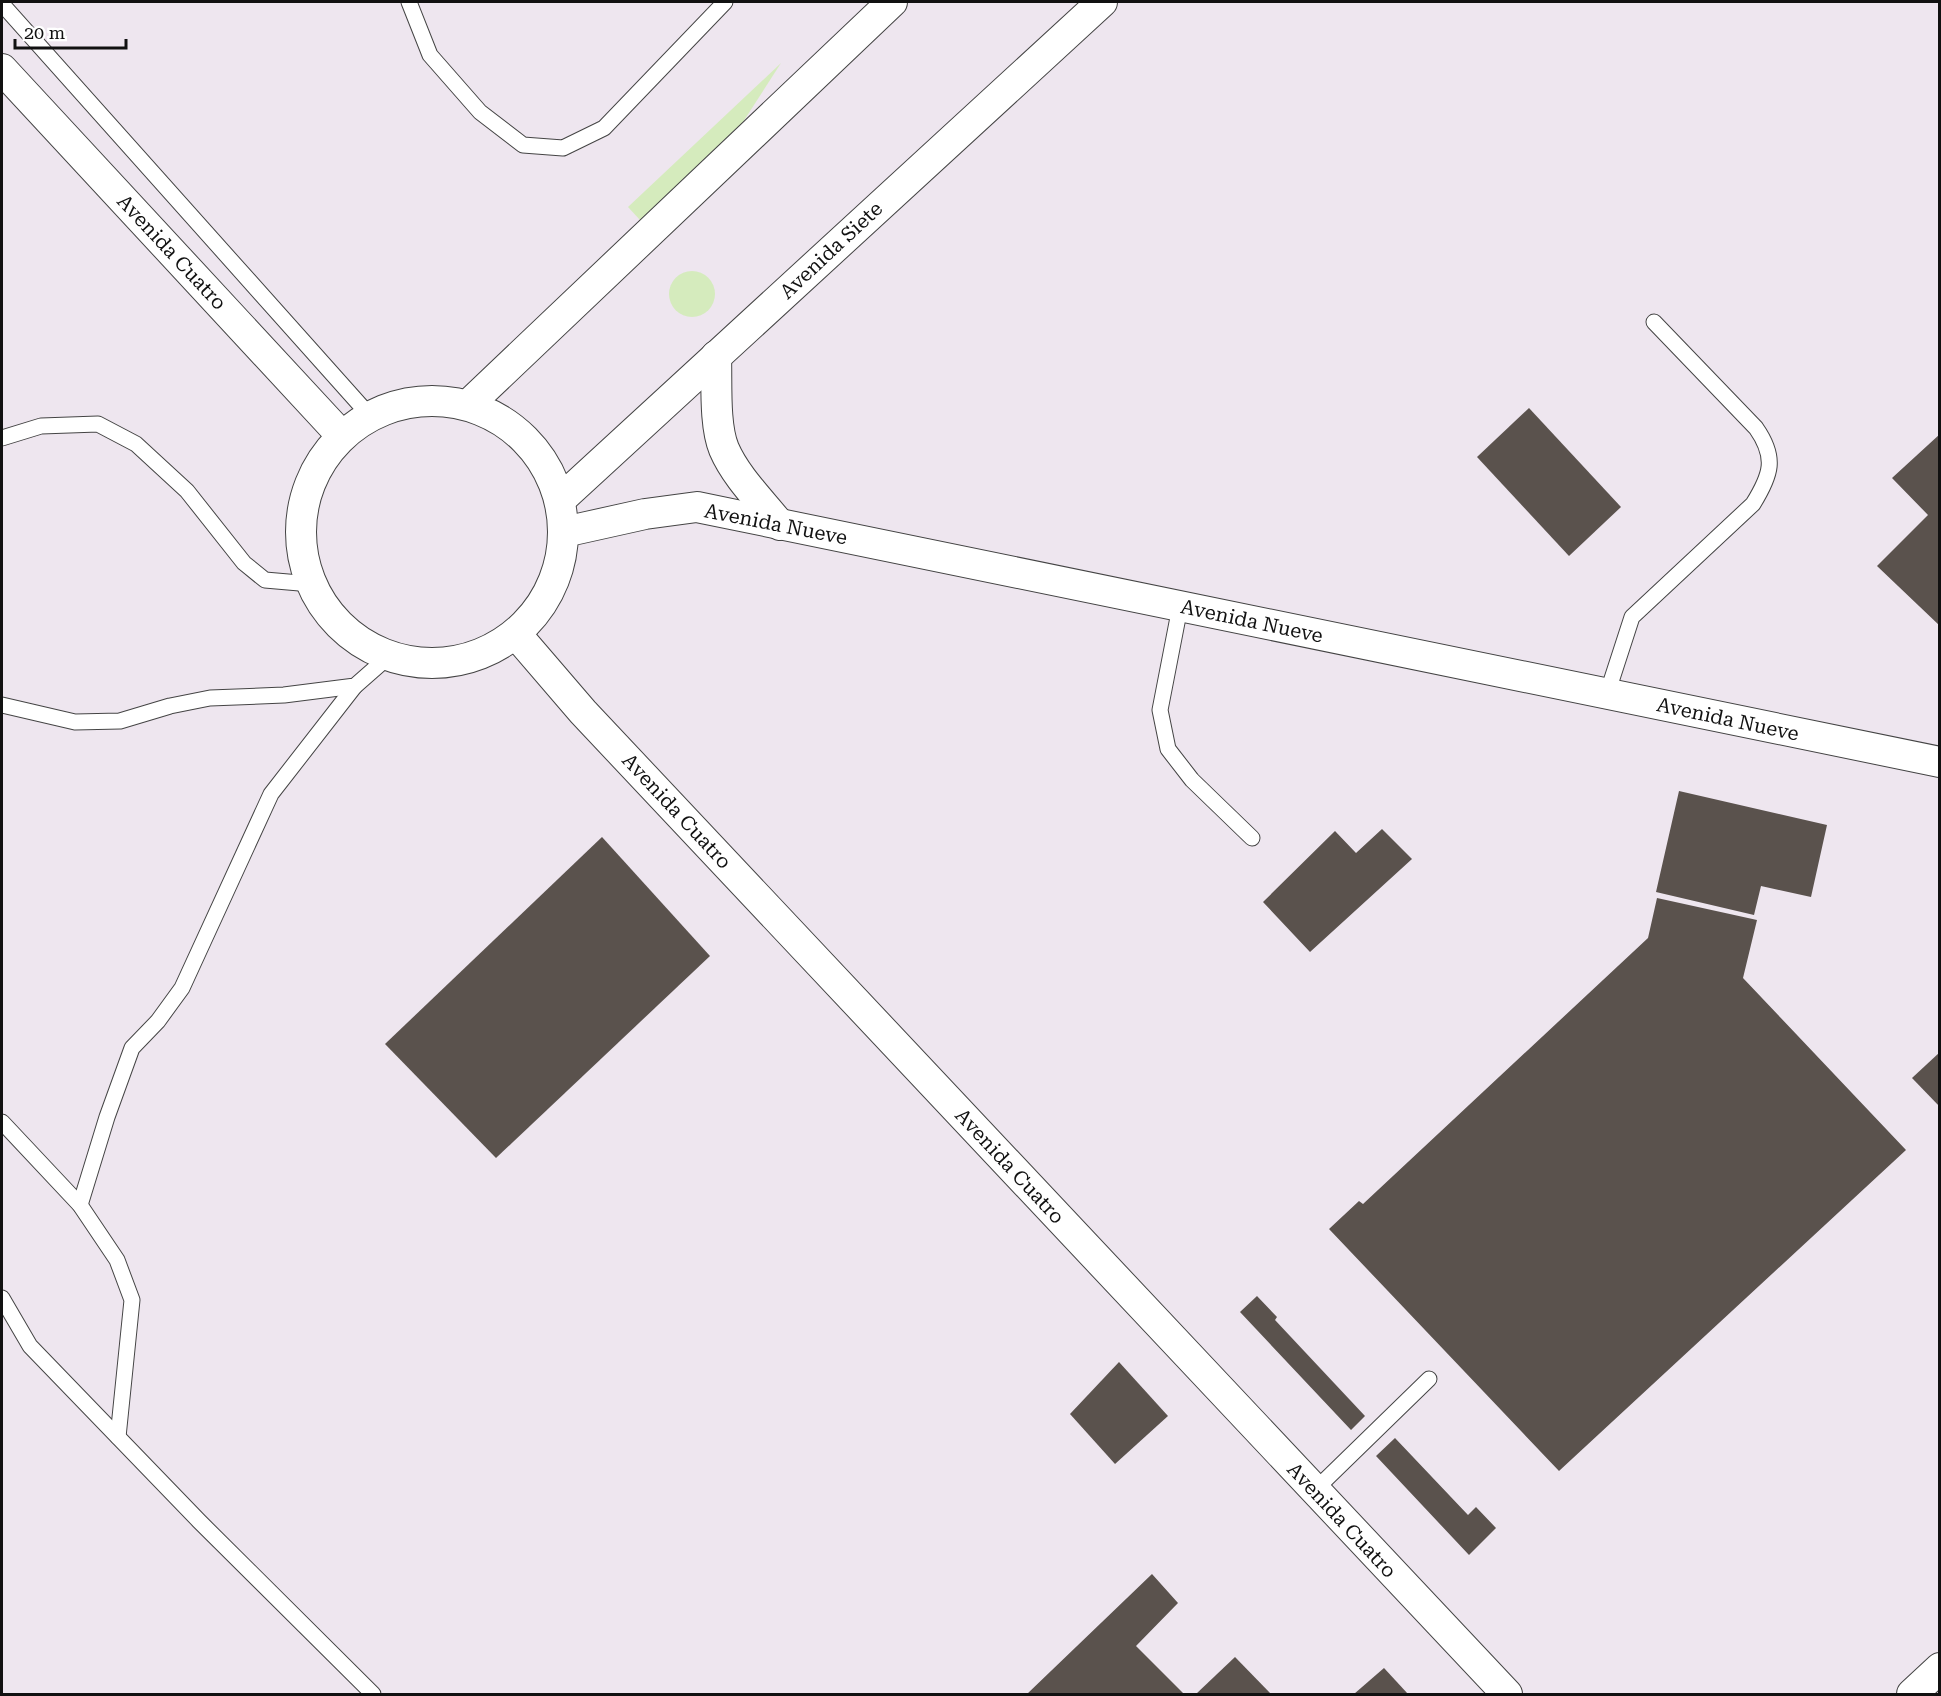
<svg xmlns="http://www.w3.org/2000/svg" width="1941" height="1696" font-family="'Roboto Serif',serif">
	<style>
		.industrial { fill: #eee6ef }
		.green { fill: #d5ebbd }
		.building { fill: #5a524d }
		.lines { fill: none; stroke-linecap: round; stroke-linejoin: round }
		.lane-casing { stroke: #444; stroke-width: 17 }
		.street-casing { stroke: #444; stroke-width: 32 }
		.lane { stroke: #fff; stroke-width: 15 }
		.street { stroke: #fff; stroke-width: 30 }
		.labels { text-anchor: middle; stroke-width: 6; stroke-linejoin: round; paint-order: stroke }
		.street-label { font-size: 20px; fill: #111; stroke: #fff }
	</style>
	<rect width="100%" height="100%" fill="#fffdf5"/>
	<rect class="industrial" x="2" y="2" width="1937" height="1692"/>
	<g class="green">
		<path d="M781 63 743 122 640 220 628 207Z"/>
		<circle cx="692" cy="294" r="23"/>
	</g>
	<g class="building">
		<path d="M1529 408 1621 507 1569 556 1477 457Z"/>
		<path d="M1940 434V626L1877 566 1928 515 1892 478Z"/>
		<path d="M1679 791 1827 825 1811 897 1761 886 1754 915 1656 892Z"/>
		<path d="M1382 829 1412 859 1310 952 1263 902 1335 831 1356 853Z"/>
		<path d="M602 837 710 956 496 1158 385 1044Z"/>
		<path d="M1657 898 1757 920 1743 978 1906 1150 1559 1471 1329 1229 1359 1201 1363 1204 1648 938Z"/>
		<path d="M1940 1052V1107L1912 1078Z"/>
		<path d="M1257 1296 1277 1317 1275 1320 1365 1416 1351 1430 1240 1312Z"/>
		<path d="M1119 1362 1168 1416 1115 1464 1070 1414Z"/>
		<path d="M1395 1438 1468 1515 1476 1507 1496 1528 1469 1555 1376 1456Z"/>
		<path d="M1152 1574 1178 1603 1136 1646 1184 1694H1027Z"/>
		<path d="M1235 1657 1271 1694H1196Z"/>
		<path d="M1384 1668 1408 1694H1354Z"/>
	</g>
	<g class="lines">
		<defs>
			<g id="lane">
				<path d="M409 2 430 55 480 112 523 145 563 148 604 128 725 2"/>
				<path d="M2 4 370 416"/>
				<path d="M2 438 41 426 98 424 136 444 187 491 244 563 265 580 311 584"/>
				<path d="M1180 607 1160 710 1168 749 1192 780 1252 838"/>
				<path d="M1607 694 1632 617 1753 504C1771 475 1777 458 1756 428L1654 322"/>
				<path d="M2 705 75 722 120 721 170 706 210 698 284 695 355 686 388 657"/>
				<path d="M2 1122 80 1205 117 1260 132 1300 118 1437"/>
				<path d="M80 1205 107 1117 132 1048 158 1021 182 988 271 794 355 686"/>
				<path d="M2 1298 30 1346 199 1521 373 1694"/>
				<path d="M1315 1490 1429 1379"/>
			</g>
			<g id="street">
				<path d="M2 69 342 436"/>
				<path d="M716 356C717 382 714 425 724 449 736 477 761 501 780 525"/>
				<circle cx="432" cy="532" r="131"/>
				<path d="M468 405 892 2"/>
				<path d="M560 500 1102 2"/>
				<path d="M564 532 645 514 697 507 1940 762"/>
				<path d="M516 634 583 712 1507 1694"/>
				<path d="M1912 1694 1940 1668"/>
			</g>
		</defs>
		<use href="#lane" class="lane-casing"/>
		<use href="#street" class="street-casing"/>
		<use href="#lane" class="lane"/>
		<use href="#street" class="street"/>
	</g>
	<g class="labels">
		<g class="street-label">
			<text transform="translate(831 250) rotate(-43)" y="7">Avenida Siete</text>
			<text transform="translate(172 252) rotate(47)" y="7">Avenida Cuatro</text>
			<text transform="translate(776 524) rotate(11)" y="7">Avenida Nueve</text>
			<text transform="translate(1252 621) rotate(12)" y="7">Avenida Nueve</text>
			<text transform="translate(1728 719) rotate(12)" y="7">Avenida Nueve</text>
			<text transform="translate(677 811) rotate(47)" y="7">Avenida Cuatro</text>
			<text transform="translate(1010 1166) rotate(47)" y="7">Avenida Cuatro</text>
			<text transform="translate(1342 1520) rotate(47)" y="7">Avenida Cuatro</text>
		</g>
	</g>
	<rect width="1941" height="1696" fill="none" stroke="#111111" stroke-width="6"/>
	<path d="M15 39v9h111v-9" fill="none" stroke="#111111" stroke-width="3"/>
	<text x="24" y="39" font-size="18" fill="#111111" stroke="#ffffff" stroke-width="4.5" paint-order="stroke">20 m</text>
</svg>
